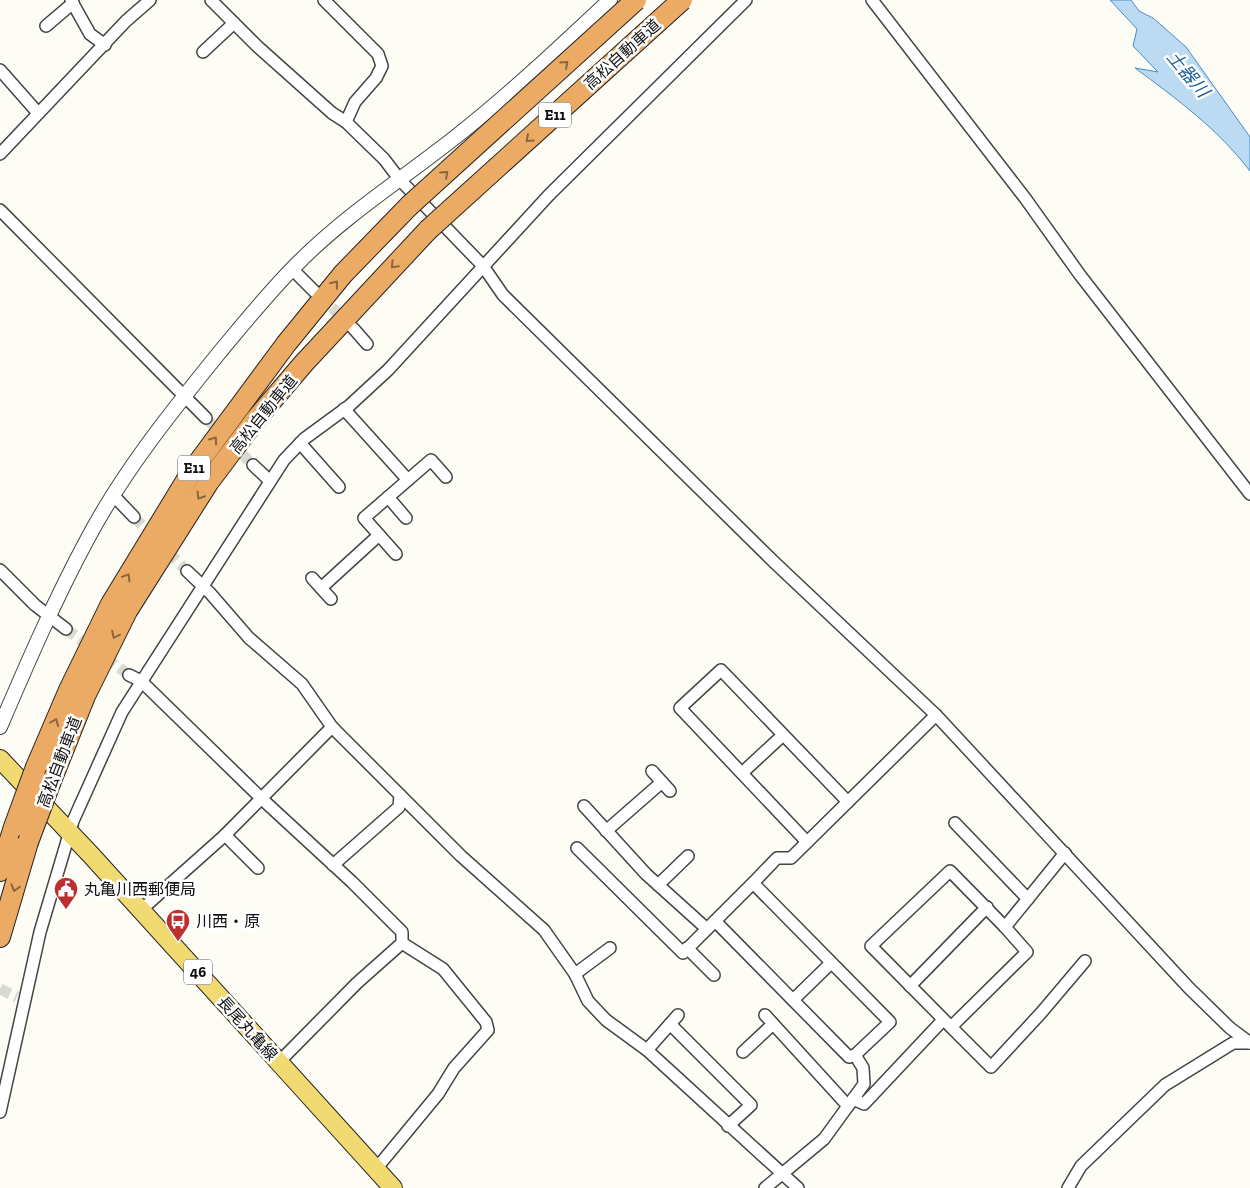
<svg xmlns="http://www.w3.org/2000/svg" width="1250" height="1188" font-family="'Zilla Slab','Noto Sans JP',serif">
	<style>
		.water { fill: #bcdbf3; stroke: #478cc7 }
		.lines { fill: none; stroke-linecap: round; stroke-linejoin: round }
		.minor-tunnel { stroke: #dadad3; stroke-width: 11; stroke-dasharray: 11 5.5; stroke-linecap: butt }
		.minor-casing { stroke: #444; stroke-width: 14 }
		.tertiary-casing { stroke: #444; stroke-width: 16 }
		.primary-casing { stroke: #222; stroke-width: 20 }
		.motorway-casing { stroke: #222; stroke-width: 22 }
		.minor { stroke: #fff; stroke-width: 11 }
		.tertiary { stroke: #fff; stroke-width: 14 }
		.primary { stroke: #f1da72; stroke-width: 18 }
		.motorway { stroke: #ecab65; stroke-width: 20 }
		.motorway-bridge-casing { stroke: #222; stroke-width: 22; stroke-linecap: butt }
		.motorway-bridge { stroke: #ecab65; stroke-width: 20 }
		.oneway { stroke: #89663f }
		.labels { text-anchor: middle; stroke-width: 5; stroke-linejoin: round; paint-order: stroke }
		.shield { fill: #fff; stroke: #585858; stroke-width: 1 }
		.shield-label { font-size: 15px; font-weight: bold; fill: #111 }
		.street-label { font-size: 16px; fill: #111; stroke: #fff }
		.poi-label { font-size: 16px; fill: #111; stroke: #fff; text-anchor: start }
		.water-label { font-size: 18px; font-style: italic; fill: #1f5f9d; stroke: #fff }
	</style>
	<rect width="100%" height="100%" fill="#fefdf5"/>
	<path class="water" d="M1110 0H1131L1139 11 1153 18 1186 47 1250 137V171C1218 129 1177 99 1135 68L1158 72 1133 46 1137 29Z"/>
	<g class="lines">
		<g class="minor-tunnel">
			<path d="M320 296 348 323"/>
			<path d="M206 418 253 465"/>
			<path d="M134 517 187 571"/>
			<path d="M66 629 129 675"/>
			<path d="M0 989 17 997"/>
		</g>
		<defs>
			<g id="minor">
				<path d="M71 0 90 34 105 45"/>
				<path d="M211 0 257 46 332 113 346 122 384 159 400 180 483 266 503 295 774 562 936 715 1189 988 1230 1028 1250 1043"/>
				<path d="M324 0 378 54 382 66 376 78 355 102 346 122"/>
				<path d="M872 0 1025 198 1080 275 1250 494"/>
				<path d="M46 26 73 3"/>
				<path d="M203 52 234 23"/>
				<path d="M0 70 38 113"/>
				<path d="M0 154 126 21 150 0"/>
				<path d="M0 210 206 418"/>
				<path d="M292 269 315 292"/>
				<path d="M353 328 367 344"/>
				<path d="M344 409 408 480"/>
				<path d="M300 443 339 487"/>
				<path d="M253 465 270 481"/>
				<path d="M114 496 134 517"/>
				<path d="M388 497 406 518"/>
				<path d="M396 554 364 518 431 460 446 477"/>
				<path d="M0 570 35 605 66 629"/>
				<path d="M187 571 210 593 249 638 302 684 332 727"/>
				<path d="M312 578 331 599"/>
				<path d="M321 588 379 535"/>
				<path d="M129 675 141 681 262 799 352 882 402 932V943L357 983 279 1062"/>
				<path d="M652 771 670 791"/>
				<path d="M742 773 783 735"/>
				<path d="M584 806 646 874 707 929"/>
				<path d="M955 823 1028 899"/>
				<path d="M606 831 662 782"/>
				<path d="M225 835 258 868"/>
				<path d="M807 842 680 708 721 670 848 802"/>
				<path d="M577 848 683 953 753 883"/>
				<path d="M1065 853 1005 927 1027 952 951 1027 991 1067 1041 1013 1085 961"/>
				<path d="M333 865 399 807 400 795"/>
				<path d="M658 885 688 856"/>
				<path d="M141 910 224 836 332 727 461 856 544 930 575 974 588 1001 606 1020 647 1050 798 1188"/>
				<path d="M715 921 849 1057 855 1055"/>
				<path d="M687 948 714 975"/>
				<path d="M575 974 610 948"/>
				<path d="M910 986 987 907"/>
				<path d="M793 1000 831 963"/>
				<path d="M765 1015 848 1106"/>
				<path d="M670 1024 751 1105 728 1126"/>
				<path d="M951 1027 871 946 950 871 1005 927"/>
				<path d="M647 1050 678 1015"/>
				<path d="M743 1052 773 1024"/>
				<path d="M853 1099 864 1104 943 1020"/>
				<path d="M0 1112 40 932 73 821 122 712 284 460 304 439 349 406 388 370 549 195 746 0"/>
				<path d="M376 1169 438 1094 454 1068 488 1030 486 1022 443 969 402 943"/>
				<path d="M765 1188 824 1139 864 1084 863 1068 855 1055 890 1022 753 883 777 858H791L936 715"/>
				<path d="M1068 1188 1081 1166 1165 1085 1233 1043H1250"/>
			</g>
			<path id="tertiary" d="M0 727C27 664 55 599 88 538 123 472 172 411 219 353 244 323 269 292 296 265 345 215 404 178 458 135 511 93 561 46 610 0"/>
			<path id="primary" d="M0 759 91 855 393 1188"/>
			<g id="motorway">
				<path d="M36 767 69 690 111 604 192 471 286 344 343 274 409 206"/>
				<path d="M51 781 85 696 127 611 208 483 256 419 304 363 428 230"/>
				<path d="M0 871 14 827"/>
				<path d="M0 937 28 842"/>
			</g>
		</defs>
		<use href="#minor" class="minor-casing"/>
		<use href="#tertiary" class="tertiary-casing"/>
		<use href="#primary" class="primary-casing"/>
		<use href="#motorway" class="motorway-casing"/>
		<use href="#minor" class="minor"/>
		<use href="#tertiary" class="tertiary"/>
		<use href="#primary" class="primary"/>
		<use href="#motorway" class="motorway"/>
		<defs>
			<g id="motorway-bridge">
				<path d="M409 206 636 0"/>
				<path d="M428 230 682 0"/>
				<path d="M14 827 36 767"/>
				<path d="M28 842 51 781"/>
			</g>
		</defs>
		<use href="#motorway-bridge" class="motorway-bridge-casing"/>
		<use href="#motorway-bridge" class="motorway-bridge"/>
	</g>
	<defs><path id="oneway-chevron" d="M-2-3.5L2.5 0L-2 3.5" fill="none" stroke-width="1.6" stroke-linecap="round" stroke-linejoin="round" transform="scale(1.25)"/></defs>
	<g class="oneway">
		<use href="#oneway-chevron" transform="translate(565 64) rotate(-42)"/>
		<use href="#oneway-chevron" transform="translate(529 139) rotate(138)"/>
		<use href="#oneway-chevron" transform="translate(445 174) rotate(-42)"/>
		<use href="#oneway-chevron" transform="translate(394 265) rotate(134)"/>
		<use href="#oneway-chevron" transform="translate(335 284) rotate(-51)"/>
		<use href="#oneway-chevron" transform="translate(214 440) rotate(-54)"/>
		<use href="#oneway-chevron" transform="translate(200 496) rotate(122)"/>
		<use href="#oneway-chevron" transform="translate(127 577) rotate(-59)"/>
		<use href="#oneway-chevron" transform="translate(115 635) rotate(116)"/>
		<use href="#oneway-chevron" transform="translate(55 722) rotate(-67)"/>
		<use href="#oneway-chevron" transform="translate(15 888) rotate(106)"/>
	</g>
	<defs>
		<symbol id="civic-pin" viewBox="-11 -11 22 30"><path d="M0 17L-7.5 6A9.5 9.5 0 1 1 7.5 6Z" fill="#bb302f" stroke="#fff"/><path d="M-.6-6.5H3V-4.5H.6V-3L4-1V1h2V6H-6V1h2V-1L-.6-3ZM-1.2 2.5V6h2.4V2.5Z" fill="#fff"/></symbol>
		<symbol id="bus-pin" viewBox="-11 -11 22 30"><path d="M0 17L-7.5 6A9.5 9.5 0 1 1 7.5 6Z" fill="#bb302f" stroke="#fff"/><path d="M-5-6H5V4H4V6H2V4H-2V6H-4V4H-5ZM-3.5-4V0h7V-4ZM-3.5 1.2v1.5H-2V1.2ZM2 1.2v1.5H3.5V1.2Z" fill="#fff"/></symbol>
	</defs>
	<g fill-rule="evenodd">
		<use href="#civic-pin" x="52" y="875" width="28" height="38"/>
		<use href="#bus-pin" x="164" y="907" width="28" height="38"/>
	</g>
	<g class="labels">
		<g class="shield">
			<rect x="539" y="102.5" width="32" height="25" rx="4"/>
			<rect x="178" y="455.5" width="32" height="25" rx="4"/>
			<rect x="184" y="959.5" width="28" height="25" rx="4"/>
		</g>
		<g class="shield-label">
			<text x="555" y="120">E11</text>
			<text x="194" y="473">E11</text>
			<text x="198" y="977">46</text>
		</g>
		<g class="street-label">
			<text transform="translate(622 54) rotate(-42)" y="6">高松自動車道</text>
			<text transform="translate(263 414) rotate(-51)" y="6">高松自動車道</text>
			<text transform="translate(59 762) rotate(-69)" y="6">高松自動車道</text>
			<text transform="translate(248 1028) rotate(48)" y="6">長尾丸亀線</text>
		</g>
		<g class="poi-label">
			<text x="84" y="895">丸亀川西郵便局</text>
			<text x="196" y="927">川西・原</text>
		</g>
		<g class="water-label">
			<text transform="translate(1188 74) rotate(50)" y="6">土器川</text>
		</g>
	</g>
</svg>
